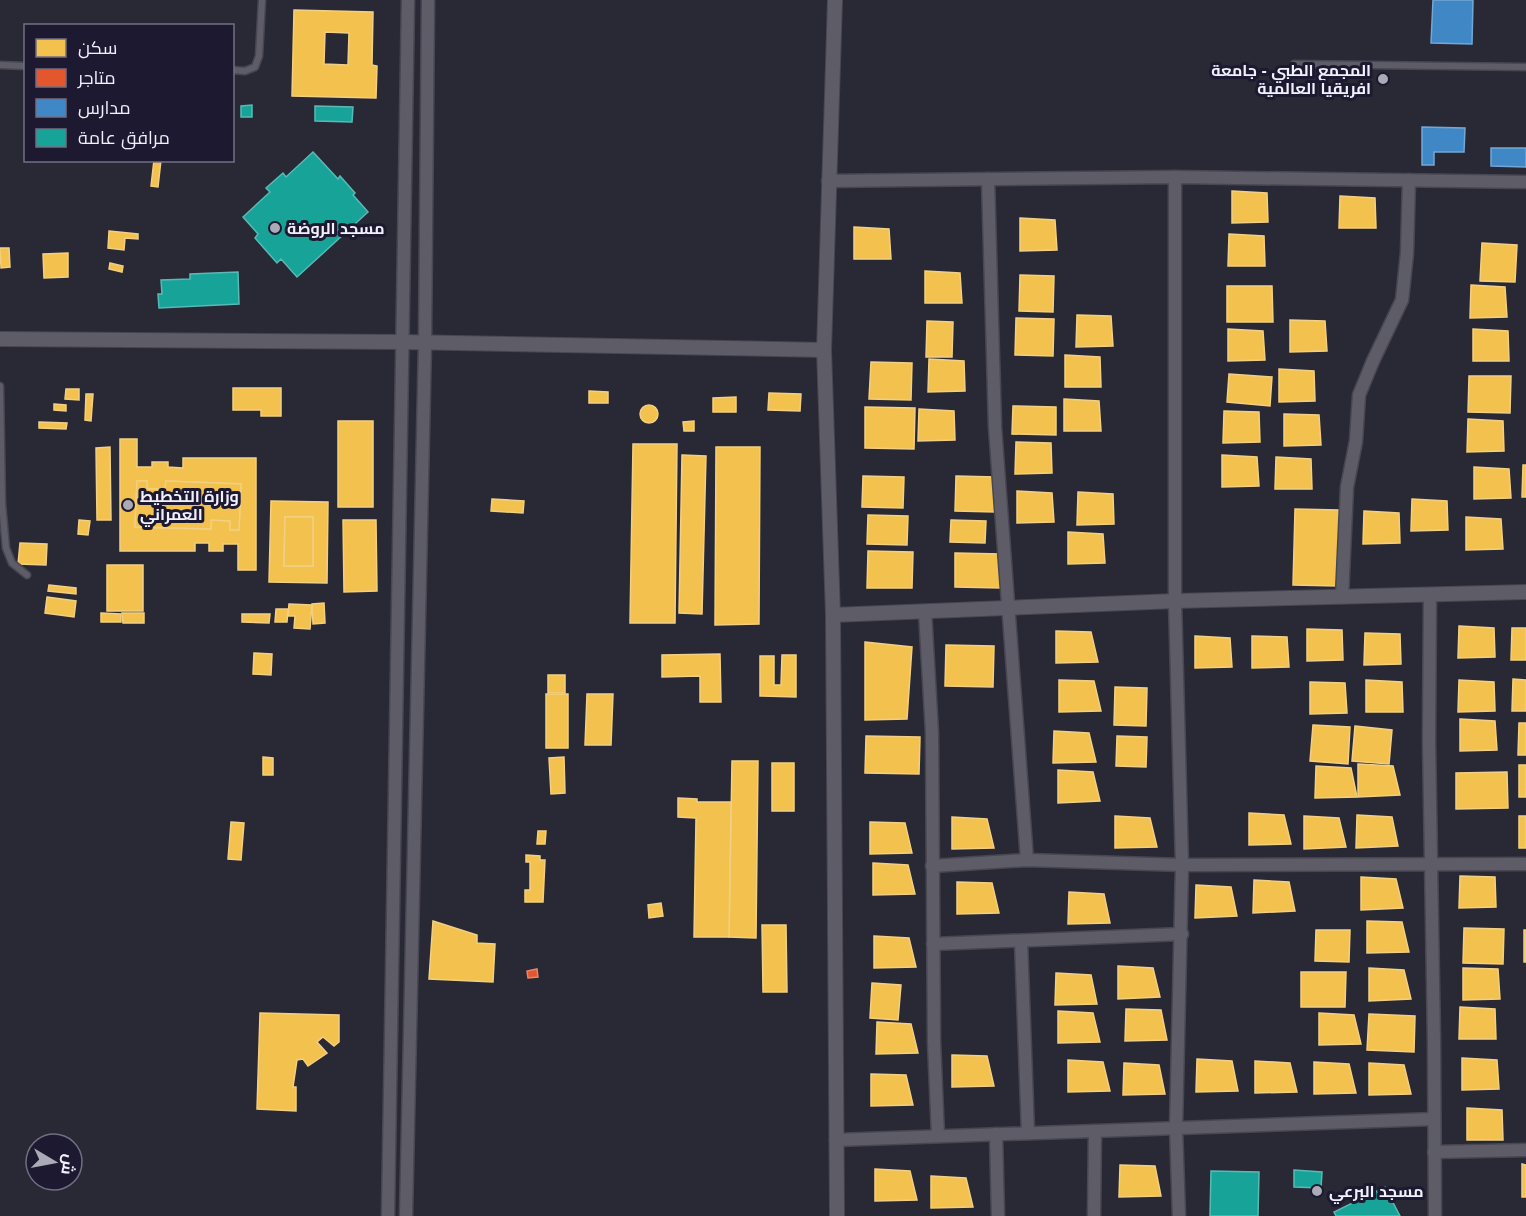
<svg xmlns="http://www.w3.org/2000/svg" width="1526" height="1216" font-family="Arial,Cairo,sans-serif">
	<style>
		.homes { fill: #f2c14e; stroke: #f2cf82; stroke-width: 1.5; fill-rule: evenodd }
		.shops { fill: #e4572e; stroke: #e8856c; stroke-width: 1.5 }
		.schools { fill: #3f88c5; stroke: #74a7d6; stroke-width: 1.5 }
		.public { fill: #17a398; stroke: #58bab6; stroke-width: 1.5 }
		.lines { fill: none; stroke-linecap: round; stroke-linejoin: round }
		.service-casing { stroke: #474651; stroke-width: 9 }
		.minor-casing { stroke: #474651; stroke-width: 15 }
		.tertiary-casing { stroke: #474651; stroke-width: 16 }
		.service { stroke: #5e5d67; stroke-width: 6 }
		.minor { stroke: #5e5d67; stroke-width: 12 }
		.tertiary { stroke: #5e5d67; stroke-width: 14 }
		.poi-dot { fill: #abaab7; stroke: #1c1930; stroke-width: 2 }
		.labels { text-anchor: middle; stroke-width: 6; stroke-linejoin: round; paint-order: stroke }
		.poi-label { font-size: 16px; font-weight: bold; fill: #f1f0fd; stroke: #1c1930; text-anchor: start }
	</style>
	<rect width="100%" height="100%" fill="#292835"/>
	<g class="homes">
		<path d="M294 10 373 12 372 65 377 66 376 98 292 96ZM325 32 349 33 348 65 324 64Z"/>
		<path d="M154 160H161L158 187 151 186Z"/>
		<path d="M1232 191 1267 193 1268 222 1232 223Z"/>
		<path d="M1340 196 1375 198 1376 228H1339Z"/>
		<path d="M1020 218 1055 220 1057 250 1020 251Z"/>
		<path d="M854 227 889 229 891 259H854Z"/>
		<path d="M109 231 138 234V239L125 238 124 250 108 248Z"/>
		<path d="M1229 234 1264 236 1265 266H1228Z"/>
		<path d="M1482 243 1517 245 1515 282 1480 281Z"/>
		<path d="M0 248H9L10 267 1 268Z"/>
		<path d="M68 253V277L44 278 43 254Z"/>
		<path d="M110 263 123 266 122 272 109 269Z"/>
		<path d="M925 271 960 273 962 303H925Z"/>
		<path d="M1020 275 1054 276 1053 312 1019 311Z"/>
		<path d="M1471 285 1505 287 1507 317 1470 318Z"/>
		<path d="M1227 286H1272L1273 322H1227Z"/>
		<path d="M1077 315 1111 316 1113 346 1076 347Z"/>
		<path d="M1016 318 1054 319 1053 356 1015 355Z"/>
		<path d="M1290 320 1325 321 1327 351 1290 352Z"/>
		<path d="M927 321 953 322 952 357H926Z"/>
		<path d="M1228 329 1263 331 1265 360 1228 361Z"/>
		<path d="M1473 329 1508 331 1509 361H1473Z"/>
		<path d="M1065 355 1100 357 1101 387H1065Z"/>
		<path d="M929 359 964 361 965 391 928 392Z"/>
		<path d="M871 362 912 363 911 400 869 399Z"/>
		<path d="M1279 369 1314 371 1315 401 1279 402Z"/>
		<path d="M1229 374 1272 377 1270 406 1227 402Z"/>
		<path d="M1469 376H1511L1510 413 1468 412Z"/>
		<path d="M233 388H281V416H261V410H233Z"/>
		<path d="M66 389H79V400L65 399Z"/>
		<path d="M589 391 608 392V403H589Z"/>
		<path d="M769 393 801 394 800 411 768 410Z"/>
		<path d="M86 394H93L91 421 85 420Z"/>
		<path d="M736 397V412H713V398Z"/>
		<path d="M1064 399 1099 401 1101 431H1064Z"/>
		<path d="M54 404 66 405V411L54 410Z"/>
		<circle cx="649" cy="414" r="9"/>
		<path d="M1013 406 1056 407V435L1012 434Z"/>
		<path d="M865 407 915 408 914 449 865 448Z"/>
		<path d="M919 409 954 411 955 440 918 441Z"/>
		<path d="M1224 411 1259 412 1260 442 1223 443Z"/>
		<path d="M1284 414 1319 415 1321 445 1284 446Z"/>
		<path d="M1468 419 1503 421 1504 451 1467 452Z"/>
		<rect x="338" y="421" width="35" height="86"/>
		<path d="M694 421V431H684L683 422Z"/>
		<path d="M39 422 67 423 66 429 39 428Z"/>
		<path d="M120 439H137V467H152V462H168V467L183 468V458H256V570H238V544H223V551H209V543H195V551H120ZM137 481H147V489H165L166 481 241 484 239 530H230V521L211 520V529L135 527Z"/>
		<path d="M1016 442 1051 443 1052 473 1015 474Z"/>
		<path d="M633 444H677L675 623H630Z"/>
		<path d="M110 447 111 520H97L96 448Z"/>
		<path d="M716 447H760L759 624 715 625Z"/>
		<path d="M682 455 706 456 702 614 679 613Z"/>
		<path d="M1222 455 1257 457 1259 486 1222 487Z"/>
		<path d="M1276 457 1311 459 1312 489H1275Z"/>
		<path d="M1523 465H1526V497H1522Z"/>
		<path d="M1474 467 1509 469 1511 498 1474 499Z"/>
		<path d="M863 476 904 477 903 508 862 507Z"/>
		<path d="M956 476 996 477 995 512 955 511Z"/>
		<path d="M137 481H147V489H165L166 481 241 484 239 530H230V521L211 520V529L135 527Z"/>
		<path d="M1017 491 1052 493 1054 522 1017 523Z"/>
		<path d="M1078 492 1113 494 1114 524 1077 525Z"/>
		<path d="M492 499 524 501 523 513 491 511Z"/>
		<path d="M1412 499 1447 501 1448 530 1411 531Z"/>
		<path d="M271 501 328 502 327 583 269 582ZM285 517H313V566H284Z"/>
		<path d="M1295 509 1339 510 1337 586 1293 585Z"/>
		<path d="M1364 511 1399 513 1400 543 1363 544Z"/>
		<path d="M868 515 908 516 907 545 867 544Z"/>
		<path d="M285 517H313V566H284Z"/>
		<path d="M1466 517 1501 519 1503 549 1466 550Z"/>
		<path d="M79 520 90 521 88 535 78 534Z"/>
		<path d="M343 520H376L377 591 344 592Z"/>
		<path d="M951 520 986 521 985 543 950 542Z"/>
		<path d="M1068 532 1103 534 1105 563 1068 564Z"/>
		<path d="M20 543 47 544 46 565 18 564Z"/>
		<path d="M868 551 913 552 912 588H867Z"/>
		<path d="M955 553 1002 554 1001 588 955 587Z"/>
		<rect x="107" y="565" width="36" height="46"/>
		<path d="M49 585 76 588V594L48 591Z"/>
		<path d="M47 597 76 601 74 617 45 613Z"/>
		<path d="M324 603 325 623 313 624 312 604Z"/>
		<path d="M289 604 312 605 310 629 294 628 295 616H288Z"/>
		<path d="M276 609H288L287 622H275Z"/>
		<path d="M101 613 121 614V622H101Z"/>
		<path d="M122 613H144V623H123Z"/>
		<path d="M242 614H270L269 623 242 622Z"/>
		<path d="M1459 626 1494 628 1495 657 1458 658Z"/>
		<path d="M1512 628H1526V660H1511Z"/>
		<path d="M1307 629 1342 630 1343 660 1307 661Z"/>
		<path d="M1056 631 1091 632 1098 662 1056 663Z"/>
		<path d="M1365 633 1400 634 1401 664 1364 665Z"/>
		<path d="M1195 636 1230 638 1232 667 1195 668Z"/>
		<path d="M1252 636 1287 637 1289 667 1252 668Z"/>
		<path d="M865 642 912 647 907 719 865 720Z"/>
		<path d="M946 645 994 646 993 687 945 686Z"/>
		<path d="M254 653 272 654 271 675 253 674Z"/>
		<path d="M720 654 721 702H700V676L662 677V655Z"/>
		<path d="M782 655H796V697L760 696V656H774V685H781Z"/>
		<rect x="548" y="675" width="17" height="18"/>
		<path d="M1513 679 1526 680V711H1512Z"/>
		<path d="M1059 680 1094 681 1101 711 1059 712Z"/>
		<path d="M1366 680 1402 682 1403 712H1366Z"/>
		<path d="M1459 680 1494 682 1495 711 1458 712Z"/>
		<path d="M1310 682 1345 683 1347 713 1310 714Z"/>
		<path d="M1115 687 1147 688 1146 726 1114 725Z"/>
		<rect x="546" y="694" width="22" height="54"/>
		<path d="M587 694H613L611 745H585Z"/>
		<path d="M1460 719 1495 721 1497 750 1460 751Z"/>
		<path d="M1519 723H1526V755H1518Z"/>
		<path d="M1313 725 1350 727 1348 764 1310 761Z"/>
		<path d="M1355 726 1392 730 1389 764 1352 761Z"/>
		<path d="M1054 731 1089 733 1096 762 1053 763Z"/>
		<path d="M866 736 920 737 919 774 865 773Z"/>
		<path d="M1117 736 1147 737 1146 767 1116 766Z"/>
		<path d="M263 757 273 758V775H263Z"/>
		<path d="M564 757 565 793 551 794 549 758Z"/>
		<path d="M732 761H758L756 938 729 937Z"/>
		<rect x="772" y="763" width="22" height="48"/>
		<path d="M1358 764 1393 766 1400 795 1358 797Z"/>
		<rect x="1519" y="765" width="7" height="32"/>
		<path d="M1316 766 1351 768 1357 797 1315 798Z"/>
		<path d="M1058 770 1093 772 1100 801 1058 803Z"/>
		<path d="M1507 772 1508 808 1456 809V773Z"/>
		<path d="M678 798 697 799V802H731L729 937H694L696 818 678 817Z"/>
		<path d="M1249 813 1284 815 1291 844 1249 845Z"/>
		<path d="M1357 815 1392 817 1398 846 1356 848Z"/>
		<path d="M1115 816 1150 818 1157 847 1115 848Z"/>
		<path d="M1304 816 1339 818 1346 847 1304 849Z"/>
		<rect x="1519" y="816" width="7" height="32"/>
		<path d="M952 817 987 819 994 848 952 849Z"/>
		<path d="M231 822 244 823 241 860 228 859Z"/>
		<path d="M870 822 905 823 912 853 870 854Z"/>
		<path d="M538 831H546L545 844H537Z"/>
		<path d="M526 855 540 856V860H545L543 902H525V890H530V862H526Z"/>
		<path d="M873 863 908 865 915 894 873 895Z"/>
		<path d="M1460 876 1495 877 1496 907 1459 908Z"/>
		<path d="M1361 877 1396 879 1403 908 1361 910Z"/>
		<path d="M1254 880 1289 882 1295 911 1253 913Z"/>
		<path d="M957 882 992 883 999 913 957 914Z"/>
		<path d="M1196 885 1231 887 1237 916 1195 918Z"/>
		<path d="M1069 892 1104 894 1110 923 1068 924Z"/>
		<path d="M661 903 663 916 649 918 648 905Z"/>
		<path d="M433 921 477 935V943L495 944 493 982 429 979Z"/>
		<path d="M1367 921 1402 922 1409 952 1367 953Z"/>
		<path d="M762 925H786L787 992H763Z"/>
		<path d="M1464 928 1504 929 1503 964 1463 963Z"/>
		<path d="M1316 930H1350L1349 962 1315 961Z"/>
		<rect x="1524" y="930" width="2" height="32"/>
		<path d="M874 936 909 938 916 967 874 968Z"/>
		<path d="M1118 966 1153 968 1160 997 1118 999Z"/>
		<path d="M1369 968 1404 970 1411 999 1369 1001Z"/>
		<path d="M1463 968 1498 969 1500 999 1463 1000Z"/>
		<path d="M1301 972H1346L1345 1007H1301Z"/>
		<path d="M1056 973 1091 975 1097 1004 1055 1005Z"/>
		<path d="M872 983 901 985 898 1020 870 1018Z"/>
		<path d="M1460 1007 1495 1009 1496 1039H1459Z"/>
		<path d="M1126 1009 1161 1010 1167 1040 1125 1041Z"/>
		<path d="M1058 1011 1093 1013 1100 1042 1058 1043Z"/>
		<path d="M260 1013 339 1015V1042L334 1046 323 1037 317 1042 327 1053 308 1066 303 1059 297 1060 293 1087H296V1111L257 1109Z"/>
		<path d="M1319 1013 1354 1015 1361 1044 1319 1045Z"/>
		<path d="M1369 1014 1415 1016 1414 1052 1367 1050Z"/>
		<path d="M877 1022 911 1024 918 1053 876 1054Z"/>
		<path d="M952 1055 987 1056 994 1086 952 1087Z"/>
		<path d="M1462 1058 1497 1060 1499 1089 1462 1090Z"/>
		<path d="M1197 1059 1232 1061 1238 1091 1196 1092Z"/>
		<path d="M1068 1060 1103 1062 1110 1091 1068 1092Z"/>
		<path d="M1255 1061 1290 1063 1297 1092 1255 1093Z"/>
		<path d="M1314 1062 1349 1064 1356 1093 1314 1094Z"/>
		<path d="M1124 1063 1159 1065 1165 1094 1123 1095Z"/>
		<path d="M1369 1063 1404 1065 1411 1094 1369 1095Z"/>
		<path d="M871 1074 906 1075 913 1105 871 1106Z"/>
		<path d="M1467 1108 1502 1110 1503 1140H1467Z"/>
		<path d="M1522 1164 1526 1165V1197H1522Z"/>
		<path d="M1120 1165 1155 1166 1161 1196 1119 1197Z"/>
		<path d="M875 1169 910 1171 917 1200 875 1201Z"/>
		<path d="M931 1176 966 1178 973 1207 931 1208Z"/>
	</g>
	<path class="shops" d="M537 969 538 977 528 978 527 971Z"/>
	<g class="schools">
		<path d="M1433 0H1473L1472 44 1431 43Z"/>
		<path d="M1422 127 1465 128 1464 152H1434V165H1422Z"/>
		<path d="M1491 148H1526V167L1491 166Z"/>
	</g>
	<g class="public">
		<path d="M252 105V117H241V106Z"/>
		<path d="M315 106 353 107 352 122 315 121Z"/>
		<path d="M313 152 338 179 340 176 355 193 353 195 368 212 297 277 281 259 277 263 255 238 258 234 243 217 270 192 266 188 283 173 286 177Z"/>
		<path d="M238 272 239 304 159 308 158 294H162L161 280 190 279V274Z"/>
		<path d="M1294 1170 1322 1172 1321 1188 1294 1187Z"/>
		<path d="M1211 1171 1259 1172 1258 1216H1210Z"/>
		<path d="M1385 1187 1400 1216H1336L1334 1212Z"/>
	</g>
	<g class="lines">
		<defs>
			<g id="service">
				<path d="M1294 64 1526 67"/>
				<path d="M0 65 26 66"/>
				<path d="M232 70 245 71 255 67 259 56 262 0"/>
				<path d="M0 386 2 503 6 548 12 563 27 575"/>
			</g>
			<g id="minor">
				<path d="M1175 177V601L1182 865 1176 1128 1179 1216"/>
				<path d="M988 179 995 427 1027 860"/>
				<path d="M828 181 1175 177 1526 182"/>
				<path d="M1430 595 1429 741 1434 1042 1435 1216"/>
				<path d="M1342 597 1347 487 1356 441 1359 395 1373 361 1402 300 1407 253 1409 180"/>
				<path d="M925 611 932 733 934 1042 938 1136"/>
				<path d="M932 866 1027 860 1182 865 1526 864"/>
				<path d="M1021 941 1028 1133"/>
				<path d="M933 944 1182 934"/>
				<path d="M996 1134 998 1216"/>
				<path d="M836 1140 1434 1119"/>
				<path d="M1434 1152 1526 1150"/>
				<path d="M388 1216 408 0"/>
				<path d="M406 1216 425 343 428 0"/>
				<path d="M1094 1216 1095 1131"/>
			</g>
			<g id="tertiary">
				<path d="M835 0 824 350 833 615 837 1216"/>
				<path d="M0 339 402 342 824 350"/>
				<path d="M833 615 1175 601 1526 592"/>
			</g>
		</defs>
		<use href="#service" class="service-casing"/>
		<use href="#minor" class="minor-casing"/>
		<use href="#tertiary" class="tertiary-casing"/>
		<use href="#service" class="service"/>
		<use href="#minor" class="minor"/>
		<use href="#tertiary" class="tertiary"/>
	</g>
	<g class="poi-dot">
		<circle cx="1383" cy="79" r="6"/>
		<circle cx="275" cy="228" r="6"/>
		<circle cx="128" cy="505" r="6"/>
		<circle cx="1317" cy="1191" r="6"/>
	</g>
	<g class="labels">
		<g class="poi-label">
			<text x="1371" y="76" text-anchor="end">المجمع الطبي - جامعة<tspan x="1371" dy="18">افريقيا العالمية</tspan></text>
			<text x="287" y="234">مسجد الروضة</text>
			<text x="140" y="502">وزارة التخطيط<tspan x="140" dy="18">العمراني</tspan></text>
			<text x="1329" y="1197">مسجد البرعي</text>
		</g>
	</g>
	<rect x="24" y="24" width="210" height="138" fill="#1c1930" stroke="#716f82" stroke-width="1.5"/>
	<rect x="36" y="39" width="30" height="18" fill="#f2c14e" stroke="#716f82" stroke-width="1.5"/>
	<text x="78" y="54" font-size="18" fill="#f1f0fd">سكن</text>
	<rect x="36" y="69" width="30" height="18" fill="#e4572e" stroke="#716f82" stroke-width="1.5"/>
	<text x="78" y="84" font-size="18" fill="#f1f0fd">متاجر</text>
	<rect x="36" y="99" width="30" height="18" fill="#3f88c5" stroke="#716f82" stroke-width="1.5"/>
	<text x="78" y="114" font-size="18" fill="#f1f0fd">مدارس</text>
	<rect x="36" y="129" width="30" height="18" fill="#17a398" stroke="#716f82" stroke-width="1.5"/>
	<text x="78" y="144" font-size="18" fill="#f1f0fd">مرافق عامة</text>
	<g transform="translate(54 1162) rotate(100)"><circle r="28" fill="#1c1930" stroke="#716f82" stroke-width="1.5"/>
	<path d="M0-4.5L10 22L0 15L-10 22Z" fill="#abaab7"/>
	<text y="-9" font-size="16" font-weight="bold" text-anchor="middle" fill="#f1f0fd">ش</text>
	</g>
</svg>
